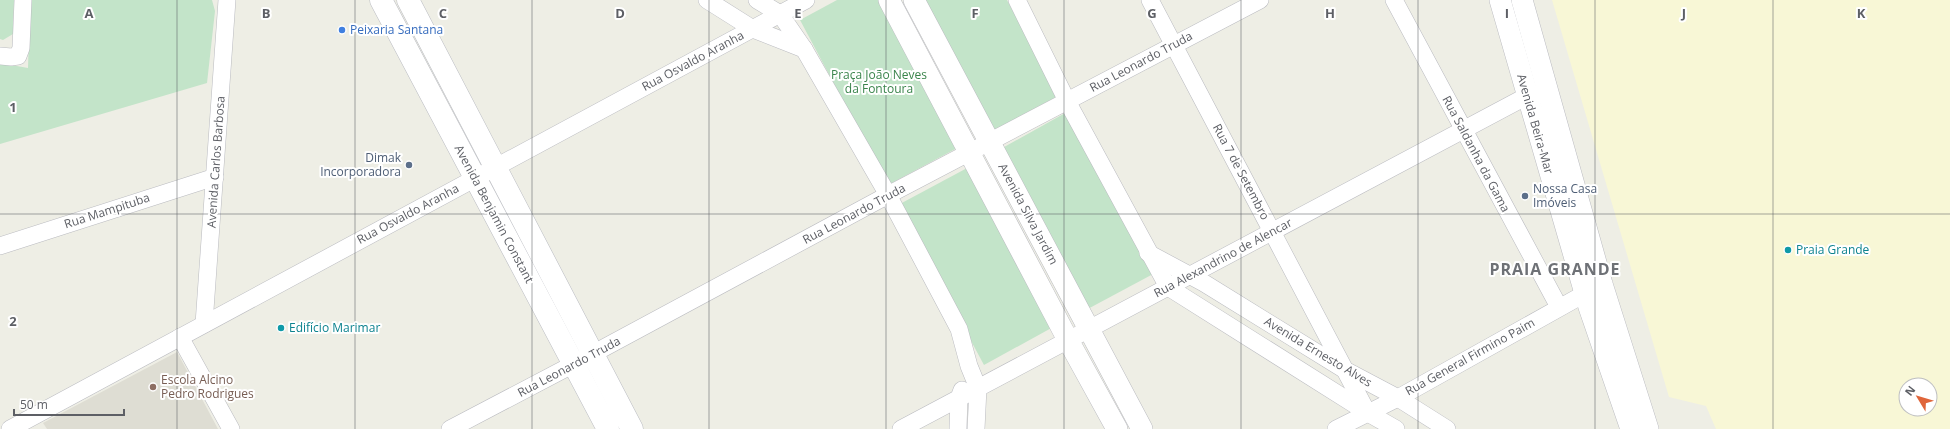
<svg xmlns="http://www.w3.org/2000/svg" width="1950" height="429" font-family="'Open Sans',sans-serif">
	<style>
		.education { fill: #deddd3 }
		.green { fill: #c3e4c9 }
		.sand { fill: #f8f7d6; fill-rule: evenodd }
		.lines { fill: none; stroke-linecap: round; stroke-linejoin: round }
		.minor-casing { stroke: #babbc0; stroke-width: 18 }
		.tertiary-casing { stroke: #babbc0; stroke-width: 22 }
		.secondary-casing { stroke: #babcc2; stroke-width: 23 }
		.minor { stroke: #fff; stroke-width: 17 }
		.tertiary { stroke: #fff; stroke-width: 21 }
		.secondary { stroke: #fff; stroke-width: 22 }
		.grid { fill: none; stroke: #5d5f65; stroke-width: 1; stroke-opacity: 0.55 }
		.shop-dot { fill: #3f7fe0; stroke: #fff; stroke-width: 1.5 }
		.service-dot { fill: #5c6f8a; stroke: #fff; stroke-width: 1.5 }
		.culture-dot { fill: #0f9aa8; stroke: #fff; stroke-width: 1.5 }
		.education-dot { fill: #8d6e63; stroke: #fff; stroke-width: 1.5 }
		.labels { text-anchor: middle; stroke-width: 4; stroke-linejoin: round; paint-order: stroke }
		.shop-label { font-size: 12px; fill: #366cbe; stroke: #fff; text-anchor: start }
		.street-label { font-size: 12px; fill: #5d5f65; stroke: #fff }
		.park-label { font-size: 12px; fill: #3b854c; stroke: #fff }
		.service-label { font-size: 12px; fill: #4e5e75; stroke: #fff; text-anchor: end }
		.culture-label { font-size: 12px; fill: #0d838f; stroke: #fff; text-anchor: start }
		.education-label { font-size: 12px; fill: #785e54; stroke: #fff; text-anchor: start }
		.district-label { font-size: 16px; font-weight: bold; letter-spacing: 1px; fill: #6e7176; stroke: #fff }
		.grid-label { font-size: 13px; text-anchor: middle; font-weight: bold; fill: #5d5f65; stroke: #fff; stroke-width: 4; stroke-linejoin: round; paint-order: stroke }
	</style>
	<rect width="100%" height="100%" fill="#eeeee5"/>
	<path class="education" d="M177 352 218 429H47L43 423Z"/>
	<g class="green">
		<path d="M0 0H14L13 34 3 40 0 39Z"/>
		<path d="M30 0H212L215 11 207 83 0 144V63L28 68Z"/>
		<path d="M837 0H881L959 147 888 185 800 20Z"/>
		<path d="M921 0H1007L1058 96 991 132Z"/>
		<path d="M1067 112 1155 273 1084 311 997 151Z"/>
		<path d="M969 167 1055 326 984 365 898 205Z"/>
	</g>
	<path class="sand" d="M1552 0H1950V429H1716L1706 406 1669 397ZM1906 385H1930V409H1906Z"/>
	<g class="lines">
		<defs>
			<g id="minor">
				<path d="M707 0 753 29 804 49"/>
				<path d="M757 0 780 14 804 49 888 195 959 329 969 366 978 388 976 429"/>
				<path d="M1017 0 1067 101 1168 287 1368 413 1396 429"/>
				<path d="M1150 0 1367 412"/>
				<path d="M1394 0 1559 307"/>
				<path d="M0 56 11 57 18 56 21 48 23 0"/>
				<path d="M0 246 215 177"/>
				<path d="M1148 253 1204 283 1345 370 1398 398 1447 429"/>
				<path d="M204 324 227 0"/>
				<path d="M180 337 231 429"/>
				<path d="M10 429 806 0"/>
				<path d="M450 429 572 365 888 195 1260 0"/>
				<path d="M901 429 1527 96 1540 93"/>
				<path d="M958 429 959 398 962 390"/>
				<path d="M1336 429 1398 398 1595 288"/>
			</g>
			<g id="tertiary">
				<path d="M889 0 1068 340 1117 429"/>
				<path d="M914 0 1142 429"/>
				<path d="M1500 0 1589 307 1631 429"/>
				<path d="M1522 0 1602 284 1648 429"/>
			</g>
			<g id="secondary">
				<path d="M381 0 608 429"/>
				<path d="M408 0 632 429"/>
			</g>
		</defs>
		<use href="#minor" class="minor-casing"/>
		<use href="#tertiary" class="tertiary-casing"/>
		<use href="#secondary" class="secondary-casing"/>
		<use href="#minor" class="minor"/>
		<use href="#tertiary" class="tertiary"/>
		<use href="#secondary" class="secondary"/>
	</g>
	<path class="grid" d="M177 0V429M355 0V429M532 0V429M709 0V429M886 0V429M1064 0V429M1241 0V429M1418 0V429M1595 0V429M1773 0V429M0 214H1950"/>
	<circle class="shop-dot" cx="342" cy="30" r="4"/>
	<g class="service-dot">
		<circle cx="409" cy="165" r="4"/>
		<circle cx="1525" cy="196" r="4"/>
	</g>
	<g class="culture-dot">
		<circle cx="1788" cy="250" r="4"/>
		<circle cx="281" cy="328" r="4"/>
	</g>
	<circle class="education-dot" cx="153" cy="387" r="4"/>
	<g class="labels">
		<g class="shop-label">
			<text x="350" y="34">Peixaria Santana</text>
		</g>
		<g class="street-label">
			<text transform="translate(693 61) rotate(-28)" y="4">Rua Osvaldo Aranha</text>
			<text transform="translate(1141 62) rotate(-28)" y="4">Rua Leonardo Truda</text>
			<text transform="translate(1535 124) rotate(74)" y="4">Avenida Beira-Mar</text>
			<text transform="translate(1476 154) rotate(62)" y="4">Rua Saldanha da Gama</text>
			<text transform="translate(216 162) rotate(-86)" y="4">Avenida Carlos Barbosa</text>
			<text transform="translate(1241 172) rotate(62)" y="4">Rua 7 de Setembro</text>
			<text transform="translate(107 211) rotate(-18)" y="4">Rua Mampituba</text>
			<text transform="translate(408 214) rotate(-28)" y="4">Rua Osvaldo Aranha</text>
			<text transform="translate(494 214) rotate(62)" y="4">Avenida Benjamin Constant</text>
			<text transform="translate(854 214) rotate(-28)" y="4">Rua Leonardo Truda</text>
			<text transform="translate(1028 214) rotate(62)" y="4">Avenida Silva Jardim</text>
			<text transform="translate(1223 258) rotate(-28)" y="4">Rua Alexandrino de Alencar</text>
			<text transform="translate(1318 352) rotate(31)" y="4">Avenida Ernesto Alves</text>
			<text transform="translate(1470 357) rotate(-29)" y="4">Rua General Firmino Paim</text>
			<text transform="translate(569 367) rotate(-28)" y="4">Rua Leonardo Truda</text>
		</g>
		<g class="park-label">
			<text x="879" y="79">Praça João Neves<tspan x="879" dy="14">da Fontoura</tspan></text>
		</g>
		<g class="service-label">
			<text x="401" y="162">Dimak<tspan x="401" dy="14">Incorporadora</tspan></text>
			<text x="1533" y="193" text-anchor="start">Nossa Casa<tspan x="1533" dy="14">Imóveis</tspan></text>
		</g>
		<g class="culture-label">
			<text x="1796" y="254">Praia Grande</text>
			<text x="289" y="332">Edifício Marimar</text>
		</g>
		<g class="education-label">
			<text x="161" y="384">Escola Alcino<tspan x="161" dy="14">Pedro Rodrigues</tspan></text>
		</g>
		<g class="district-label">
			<text x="1555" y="275">PRAIA GRANDE</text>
		</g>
	</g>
	<g class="grid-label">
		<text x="89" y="18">A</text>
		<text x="266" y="18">B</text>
		<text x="443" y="18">C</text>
		<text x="620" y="18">D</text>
		<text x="798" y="18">E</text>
		<text x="975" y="18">F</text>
		<text x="1152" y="18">G</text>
		<text x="1330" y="18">H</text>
		<text x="1507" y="18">I</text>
		<text x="1684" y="18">J</text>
		<text x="1861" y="18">K</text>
		<text x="13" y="112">1</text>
		<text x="13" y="326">2</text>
	</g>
	<g transform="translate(1918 397) rotate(308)"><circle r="19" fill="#ffffff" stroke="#bebfc1"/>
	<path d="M0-3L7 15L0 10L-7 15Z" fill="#e0653a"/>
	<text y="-6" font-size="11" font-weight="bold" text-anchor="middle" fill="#5d5f65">N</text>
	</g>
	<path d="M14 409v6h110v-6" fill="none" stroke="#5d5f65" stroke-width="2"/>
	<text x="20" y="409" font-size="12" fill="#5d5f65" stroke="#ffffff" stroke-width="3" paint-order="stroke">50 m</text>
</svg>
